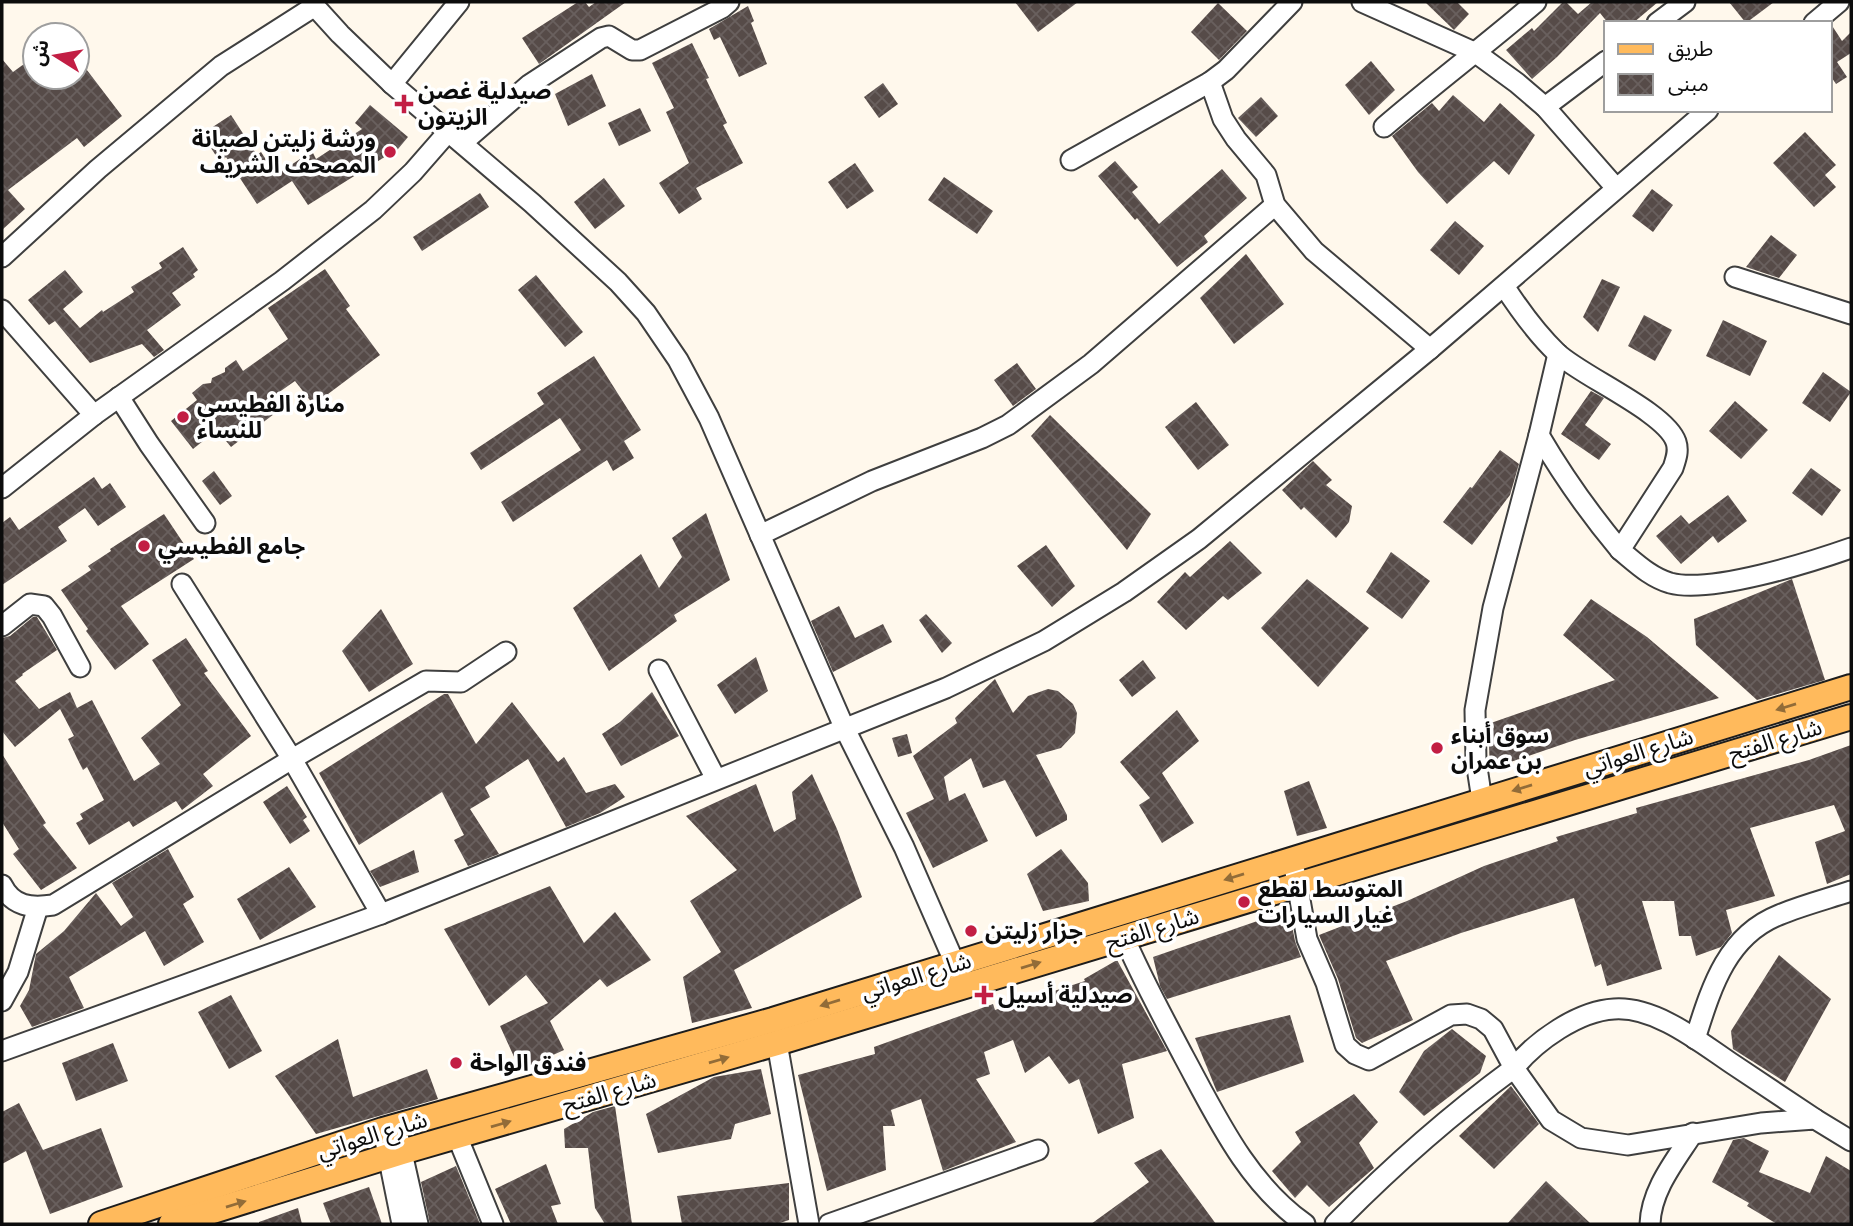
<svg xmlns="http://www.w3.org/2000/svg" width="1853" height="1226" font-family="'Source Serif 4','Noto Sans Arabic',serif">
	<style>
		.building { fill: url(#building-cross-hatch) }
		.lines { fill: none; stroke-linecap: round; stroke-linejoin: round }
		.minor-casing { stroke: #3f3f3f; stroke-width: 23 }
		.major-casing { stroke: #1d1d1d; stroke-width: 28 }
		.minor { stroke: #fff; stroke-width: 19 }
		.major { stroke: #ffba5c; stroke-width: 24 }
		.oneway { fill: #926c38 }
		.poi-dot { fill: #c21e44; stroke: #fff; stroke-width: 2.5 }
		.labels { text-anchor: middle; stroke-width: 7; stroke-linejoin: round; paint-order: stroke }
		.poi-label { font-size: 23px; font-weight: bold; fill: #0c0c0c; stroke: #fff; text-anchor: start }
		.street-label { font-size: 23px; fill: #0c0c0c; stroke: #fff }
	</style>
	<defs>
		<pattern id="building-cross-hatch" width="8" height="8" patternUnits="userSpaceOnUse" patternTransform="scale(1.75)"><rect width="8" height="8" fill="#564b48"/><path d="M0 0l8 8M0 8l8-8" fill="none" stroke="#69605e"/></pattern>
	</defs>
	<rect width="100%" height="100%" fill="#fff8ec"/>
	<g class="building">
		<path d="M578 2H585L589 7 596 2H626L539 64 522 38Z"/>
		<path d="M1015 2H1078L1038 32Z"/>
		<path d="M1425 2H1457L1469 14 1454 30Z"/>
		<path d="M1563 2H1566L1578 14 1592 2H1658L1633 23H1608L1600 13 1557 57 1532 79 1506 50 1532 28 1534 31Z"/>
		<path d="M1729 2H1774L1746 23Z"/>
		<path d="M1218 3 1247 31 1219 60 1191 32Z"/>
		<path d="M748 6 754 21 751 23 767 64 739 77 720 37 714 40 709 29Z"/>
		<path d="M1831 24 1842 41 1851 32V53L1837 62 1847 77 1836 84 1830 75Z"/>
		<path d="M692 43 709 78 706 79 727 123 723 125 743 163 696 188 702 199 679 214 659 183 689 163 666 112 674 108 652 63Z"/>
		<path d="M35 56V77H77V57L122 116 84 147 77 138 8 190 25 209 2 230V59L13 72Z"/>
		<path d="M1371 61 1395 90 1369 115 1345 85Z"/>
		<path d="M592 74 606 106 568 126 555 94Z"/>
		<path d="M883 83 898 104 879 118 864 97Z"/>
		<path d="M1453 95 1484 122 1500 103 1535 135 1509 175 1494 161 1447 204 1418 172 1392 136 1432 103 1439 111Z"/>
		<path d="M1261 97 1278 116 1256 137 1238 118Z"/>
		<path d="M370 105 408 137 393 155 391 153 308 205 292 181 257 204 226 157 220 162 202 134 231 115 257 155 261 152 276 175 312 151 316 159 362 129 355 123Z"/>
		<path d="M640 108 651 131 619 146 608 123Z"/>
		<path d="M1805 132 1836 165 1825 175 1836 187 1814 207 1773 163Z"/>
		<path d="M1115 161 1138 187 1132 192 1159 224 1222 169 1247 198 1204 236 1208 242 1177 267 1137 218 1135 220 1098 176Z"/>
		<path d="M855 163 874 191 847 209 828 182Z"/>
		<path d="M944 177 993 211 977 234 928 200Z"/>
		<path d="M604 178 625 206 595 229 574 202Z"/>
		<path d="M1652 189 1673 205 1653 232 1632 216Z"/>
		<path d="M480 193 489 207 422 251 413 237Z"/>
		<path d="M1455 221 1484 246 1459 275 1430 250Z"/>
		<path d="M1771 235 1797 255 1779 278 1746 267Z"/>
		<path d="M183 247 198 270 193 274 195 277 172 293 181 305 147 330 164 350 154 357 142 344 90 363 55 321 49 325 28 300 65 270 83 292 63 309 80 328 102 310 103 312 134 292 131 287 162 268 159 263Z"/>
		<path d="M1246 254 1284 304 1234 344 1200 298Z"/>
		<path d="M325 269 350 306 346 309 380 355 328 394 330 397 316 408 295 381 265 402 274 414 231 447 217 430 193 449 171 421 197 400 192 393 203 384 211 383 212 378 225 372V368L236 360 243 371 288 339 268 308Z"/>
		<path d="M536 275 583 332 565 347 518 290Z"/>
		<path d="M1602 279 1620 287 1598 332 1583 317Z"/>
		<path d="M1644 315 1672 330 1655 361 1628 346Z"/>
		<path d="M1723 320 1767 341 1750 376 1706 356Z"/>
		<path d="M594 356 641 430 624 441 634 458 613 471 607 460 513 522 501 502 581 450 560 418 481 470 470 453 544 404 537 393Z"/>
		<path d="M1017 363 1036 389 1013 406 994 380Z"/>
		<path d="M1823 372 1851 392 1830 422 1802 403Z"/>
		<path d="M1591 391 1604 398 1585 425 1611 444 1599 460 1561 434Z"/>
		<path d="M1735 401 1768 430 1741 459 1709 431Z"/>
		<path d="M1196 402 1229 445 1198 470 1165 427Z"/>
		<path d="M1050 415 1151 514 1127 550 1031 436Z"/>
		<path d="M1500 450 1519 464 1510 495 1472 545 1443 522 1470 487 1472 488Z"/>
		<path d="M1313 461 1332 480 1326 485 1352 506 1349 522 1336 538 1304 507 1301 510 1282 490Z"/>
		<path d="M1811 468 1841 490 1822 516 1792 493Z"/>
		<path d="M214 471 232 496 220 505 202 481Z"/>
		<path d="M94 477 102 489 110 483 126 507 98 526 85 508 58 527 67 541 2 585V523L10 517 19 530Z"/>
		<path d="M1728 495 1747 521 1718 543 1713 536 1681 564 1656 536 1681 515 1689 524Z"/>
		<path d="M706 513 730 580 674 615 677 621 609 671 573 608 641 554 659 588 682 557 672 538Z"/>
		<path d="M164 514 194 559 121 606 149 644 115 670 86 631 88 629 61 590 91 570 88 566 111 551 110 549Z"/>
		<path d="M1230 541 1262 573 1228 600 1223 596 1186 630 1157 602 1185 572 1190 577Z"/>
		<path d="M1046 545 1075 586 1052 607 1017 566Z"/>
		<path d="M1391 552 1430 581 1402 619 1366 592Z"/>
		<path d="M1307 579 1369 628 1318 687 1261 628Z"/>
		<path d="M1792 579 1825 680 1757 700 1696 645 1694 619Z"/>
		<path d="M1591 599 1647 637 1719 698 1575 740 1490 769 1488 724 1615 680 1563 635Z"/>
		<path d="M839 606 855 638 883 624 892 642 833 672 811 621Z"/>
		<path d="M381 609 413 664 369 692 342 651Z"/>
		<path d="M926 614 952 643 942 653 919 620Z"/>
		<path d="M33 617H37L57 650 22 674 23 675 15 681 39 709 70 692 77 708 92 700 134 781 160 764 141 738 181 705 152 660 186 638 208 671 204 673 251 736 203 774 213 786 182 810 176 801 133 827 129 821 89 845 76 823 83 819 80 814 104 800 87 767 83 770 77 758 68 739 74 736 60 709 15 747 2 731V638L10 636Z"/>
		<path d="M756 657 768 691 735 714 717 685Z"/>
		<path d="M1143 660 1156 678 1132 697 1119 680Z"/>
		<path d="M995 679 1013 713 1028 696 1048 689 1058 691 1073 704 1077 713 1075 733 1061 748 1036 755 1067 815V820L1036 837 1005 780 983 788 971 758 944 777 949 801 965 793 988 841 933 868 906 813 934 799 913 756 957 723 955 718Z"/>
		<path d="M652 692 679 736 621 766 602 734 620 722Z"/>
		<path d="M444 694H448L476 744 512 702 558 762 564 757 586 793 615 784 625 797 600 813 566 827 528 759 485 787 490 797 470 809 499 854 468 866 454 840 464 835 442 792 359 845 319 773Z"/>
		<path d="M1177 710 1199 741 1162 773 1194 823 1162 843 1139 805 1150 798 1120 762Z"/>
		<path d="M907 734 912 753 898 757 892 738Z"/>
		<path d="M1851 745V874L1827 884 1815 842 1845 831 1834 805 1750 828 1775 896 1726 910 1732 933 1721 947 1696 956 1691 936H1679L1674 901H1642L1662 969 1607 986 1601 964 1595 967 1574 898 1461 933 1386 961 1413 1020 1362 1043 1356 1038 1338 979 1319 935 1407 901 1484 866 1558 841 1556 837 1637 813 1636 808 1809 760Z"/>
		<path d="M2 754 46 823 43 825 77 868 41 890 13 854 19 849 2 822Z"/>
		<path d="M812 774 837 829 862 897 734 970 752 1008 692 1023 683 977 721 952 690 901 737 870 686 816 756 784 774 832 796 819 792 792Z"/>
		<path d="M1309 781 1327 828 1297 836 1284 791Z"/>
		<path d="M287 786 307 817 303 820 310 831 290 844 263 802Z"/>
		<path d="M168 849 194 897 183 904 204 942 164 966 145 931 69 977 84 1008 32 1027 20 1006 29 990 36 954 64 931 96 893 121 926 133 917 112 883Z"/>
		<path d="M1061 849 1088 883 1089 901 1043 911 1027 874Z"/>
		<path d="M414 850 419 872 380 887 370 871Z"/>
		<path d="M289 867 316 907 260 940 237 899Z"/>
		<path d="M550 886 584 943 615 912 651 960 607 987 600 979 550 1021 564 1050 520 1070 500 1026 548 1003 526 975 489 1006 444 929Z"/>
		<path d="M1289 910 1295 941 1301 957 1167 999 1160 986 1153 957Z"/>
		<path d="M1779 955 1831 999 1785 1082 1733 1049 1731 1031Z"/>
		<path d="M1117 960 1167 1051 1122 1064 1134 1118 1098 1134 1079 1079 1069 1084 1049 1056 1025 1073 1013 1040 984 1052 990 1074 976 1079 1016 1142 943 1171 921 1099 891 1110 895 1126H883L886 1170 827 1191 798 1075 875 1054 874 1047 993 1004 995 1010 1085 981 1084 979Z"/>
		<path d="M231 995 262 1051 229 1069 198 1012Z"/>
		<path d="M1290 1015 1304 1062 1217 1092 1195 1038Z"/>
		<path d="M1452 1029 1486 1056 1480 1073 1424 1116 1399 1092 1424 1051Z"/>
		<path d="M338 1039 353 1097 427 1069 438 1099 316 1134 275 1076Z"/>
		<path d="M113 1043 128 1081 76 1101 62 1063Z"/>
		<path d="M761 1069 771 1114 735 1124 731 1139 658 1153 646 1114 714 1077Z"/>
		<path d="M1511 1086 1539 1124 1494 1169 1459 1136Z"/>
		<path d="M1354 1094 1378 1122 1359 1143 1374 1168 1329 1207 1307 1185 1295 1198 1272 1171 1301 1142 1295 1132Z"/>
		<path d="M19 1103 43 1150 101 1128 123 1187 50 1214 26 1151 2 1164V1112Z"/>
		<path d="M615 1106 632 1224H605L595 1208 588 1148H565L564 1129 593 1112Z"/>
		<path d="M1744 1138 1769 1151 1759 1172 1810 1193 1826 1156 1851 1171V1224H1777L1747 1206 1749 1203 1712 1182 1733 1140Z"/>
		<path d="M1161 1149 1216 1224H1091L1149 1182 1134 1163Z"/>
		<path d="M546 1164 561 1204 551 1206 558 1224H511L495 1189Z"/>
		<path d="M456 1166 480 1224H430L421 1182Z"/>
		<path d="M1546 1181 1591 1224H1507Z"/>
		<path d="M789 1183V1220L777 1224H682L677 1196Z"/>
		<path d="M369 1187 382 1224H331L323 1203Z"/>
		<path d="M298 1208 302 1224H259V1222Z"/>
	</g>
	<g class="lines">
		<defs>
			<g id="minor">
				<path d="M311 2 340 34 392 84 532 203 618 282 646 313 678 360 709 418 844 727 904 847 960 975"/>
				<path d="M1362 2 1476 53 1517 83 1545 107 1616 188"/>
				<path d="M1657 23 1685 2"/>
				<path d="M1814 23 1839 2"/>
				<path d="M1210 82 1223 119 1236 139 1266 175 1275 205 1314 251 1430 349"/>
				<path d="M392 84 459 2"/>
				<path d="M1545 107 1606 61"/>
				<path d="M1384 127C1434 84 1486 45 1536 2"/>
				<path d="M462 143 529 85 601 38 609 36 632 50H640L722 8 729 2"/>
				<path d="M1071 160 1210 82 1226 70 1292 2"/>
				<path d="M2 257 98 169 221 66 315 6"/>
				<path d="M1735 277 1851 314"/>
				<path d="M1504 286C1519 309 1537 334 1557 353 1581 376 1666 412 1676 442 1679 451 1676 459 1673 468L1620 550C1636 563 1650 577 1670 583 1711 594 1811 562 1851 548"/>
				<path d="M2 310 94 415"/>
				<path d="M119 397 149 444 205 523"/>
				<path d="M1539 435C1563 476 1590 514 1620 550"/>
				<path d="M2 488 94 415 282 281 373 210 413 172 448 132"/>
				<path d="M760 535 872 481 982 438 1008 425 1091 364 1275 205"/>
				<path d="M182 584 292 759 381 914"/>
				<path d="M2 626 30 604 44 606 52 616 80 667"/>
				<path d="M659 670 716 779"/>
				<path d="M1482 800 1476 761 1475 710 1493 608 1539 435 1558 354"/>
				<path d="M1295 872 1307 939 1326 983 1345 1045 1355 1054 1369 1060 1451 1015 1467 1014 1481 1019 1493 1029 1514 1068C1536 1041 1578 1011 1614 1009 1656 1006 1701 1043 1734 1065 1761 1083 1788 1101 1815 1119"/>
				<path d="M2 885C13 907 31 908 53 905L292 759 426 681 461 682 506 652"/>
				<path d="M1124 937C1142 979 1163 1017 1184 1057 1217 1118 1247 1183 1305 1224"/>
				<path d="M2 1001 18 972 38 907"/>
				<path d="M1695 1039C1711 989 1726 936 1779 915 1803 905 1827 899 1851 891"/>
				<path d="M777 1043 809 1224"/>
				<path d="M2 1051 381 914 946 688 1044 641 1124 592 1199 539 1430 349 1708 110"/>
				<path d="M396 1126 418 1224"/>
				<path d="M383 1130 402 1224"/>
				<path d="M457 1136 493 1224"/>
				<path d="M829 1224 1038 1150"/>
				<path d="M1335 1224C1391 1167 1450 1115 1514 1068L1551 1120 1581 1138 1628 1145 1761 1123 1815 1119 1851 1141"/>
				<path d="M1650 1224C1651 1190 1675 1161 1693 1133"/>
			</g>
			<g id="major">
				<path d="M101 1224 383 1130 773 1020 1851 687"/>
				<path d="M171 1224 402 1152 777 1043 1851 717"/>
			</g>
		</defs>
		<use href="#minor" class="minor-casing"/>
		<use href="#major" class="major-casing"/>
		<use href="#minor" class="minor"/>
		<use href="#major" class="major"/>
	</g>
	<defs><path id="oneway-solid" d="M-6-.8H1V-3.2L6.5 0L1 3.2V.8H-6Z" transform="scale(1.75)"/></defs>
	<g class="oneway">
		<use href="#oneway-solid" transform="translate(1786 707) rotate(163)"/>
		<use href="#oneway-solid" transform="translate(1522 788) rotate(163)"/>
		<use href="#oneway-solid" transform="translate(1234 877) rotate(163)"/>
		<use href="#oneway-solid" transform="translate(1031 965) rotate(-17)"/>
		<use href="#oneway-solid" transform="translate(830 1003) rotate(163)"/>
		<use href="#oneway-solid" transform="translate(719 1060) rotate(-16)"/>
		<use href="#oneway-solid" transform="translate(501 1124) rotate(-16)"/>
		<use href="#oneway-solid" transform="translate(236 1204) rotate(-17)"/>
	</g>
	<g class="poi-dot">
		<path d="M400.5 93.5h7v7h7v7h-7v7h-7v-7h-7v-7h7z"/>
		<circle cx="390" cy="152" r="7"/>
		<circle cx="183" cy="417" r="7"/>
		<circle cx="144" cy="546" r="7"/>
		<circle cx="1437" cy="748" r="7"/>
		<circle cx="1244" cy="902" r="7"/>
		<circle cx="971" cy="931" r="7"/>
		<path d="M980.5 984.5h7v7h7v7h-7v7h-7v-7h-7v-7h7z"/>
		<circle cx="456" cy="1063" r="7"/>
	</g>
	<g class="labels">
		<g class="poi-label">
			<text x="418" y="99">صيدلية غصن<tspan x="418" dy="26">الزيتون</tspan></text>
			<text x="376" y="147" text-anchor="end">ورشة زليتن لصيانة<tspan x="376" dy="26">المصحف الشريف</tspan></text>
			<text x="197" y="412">منارة الفطيسي<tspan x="197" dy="26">للنساء</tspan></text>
			<text x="158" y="554">جامع الفطيسي</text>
			<text x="1451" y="743">سوق أبناء<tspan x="1451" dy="26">بن عمران</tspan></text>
			<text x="1258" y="897">المتوسط لقطع<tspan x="1258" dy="26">غيار السيارات</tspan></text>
			<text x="985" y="939">جزار زليتن</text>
			<text x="998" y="1003">صيدلية أسيل</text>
			<text x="470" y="1071">فندق الواحة</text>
		</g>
		<g class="street-label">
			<text transform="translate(1775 740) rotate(-17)" y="8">شارع الفتح</text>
			<text transform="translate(1638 752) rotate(-17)" y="8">شارع العواتي</text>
			<text transform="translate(1152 929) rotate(-17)" y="8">شارع الفتح</text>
			<text transform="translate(916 976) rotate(-17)" y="8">شارع العواتي</text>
			<text transform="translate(609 1092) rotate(-16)" y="8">شارع الفتح</text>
			<text transform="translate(372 1135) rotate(-17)" y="8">شارع العواتي</text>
		</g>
	</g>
	<rect width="1853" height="1226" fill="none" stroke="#0c0c0c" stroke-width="7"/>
	<rect x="1604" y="21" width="228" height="91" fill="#ffffff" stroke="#9e9e9e" stroke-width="2"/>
	<rect x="1618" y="44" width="35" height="10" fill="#ffba5c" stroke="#9e9e9e" stroke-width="2"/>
	<text x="1668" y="56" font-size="21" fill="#0c0c0c">طريق</text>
	<rect x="1618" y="74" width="35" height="21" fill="url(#building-cross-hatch)" stroke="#9e9e9e" stroke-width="2"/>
	<text x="1668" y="91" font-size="21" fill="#0c0c0c">مبنى</text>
	<g transform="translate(56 56) rotate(281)"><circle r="33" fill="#ffffff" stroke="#9e9e9e" stroke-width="2"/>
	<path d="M0-5L12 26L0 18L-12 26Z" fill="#c21e44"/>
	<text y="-10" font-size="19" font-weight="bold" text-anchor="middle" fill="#0c0c0c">ش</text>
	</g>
</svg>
